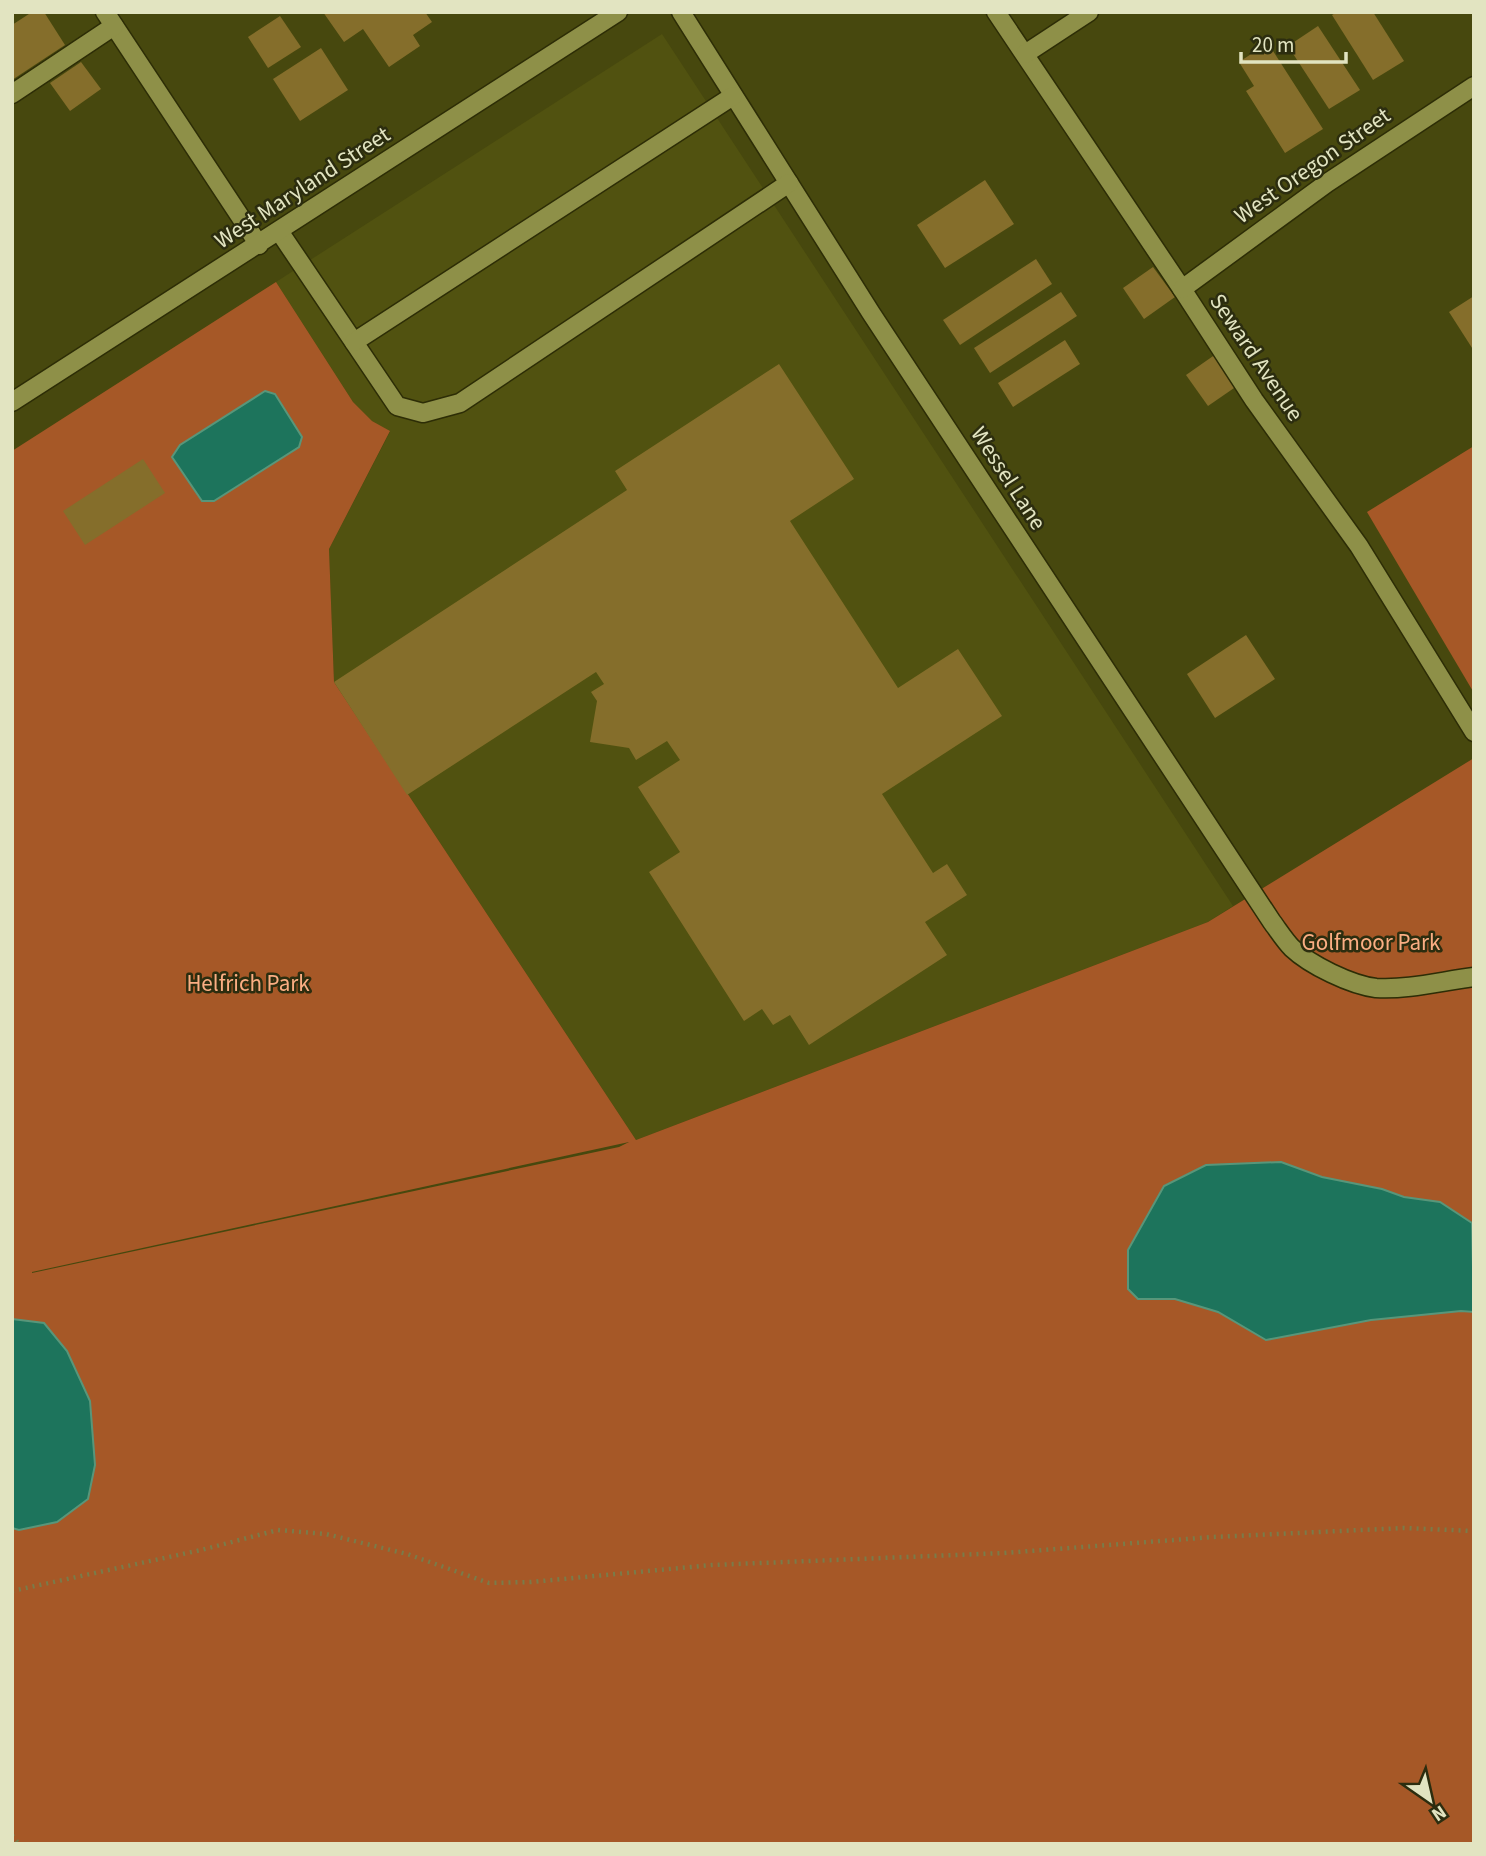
<svg xmlns="http://www.w3.org/2000/svg" width="1486" height="1856" font-family="'Source Sans 3',sans-serif">
	<style>
		.built { fill: #515210 }
		.green { fill: #a65827; fill-rule: evenodd }
		.water { fill: #1d745c; stroke: #58967a; stroke-width: 2 }
		.building { fill: #856e2b }
		.lines { fill: none; stroke-linecap: round; stroke-linejoin: round }
		.minor-casing { stroke: #2d2d06; stroke-width: 21 }
		.path { stroke: #7a7b49; stroke-width: 4.5; stroke-dasharray: 2 5; stroke-linecap: butt }
		.minor { stroke: #8e9048; stroke-width: 18 }
		.labels { text-anchor: middle; stroke-width: 5; stroke-linejoin: round; paint-order: stroke }
		.street-label { font-size: 23px; fill: #e2e4c1; stroke: #2c2d0f }
		.park-label { font-size: 23px; fill: #fbae83; stroke: #2c2d0f }
	</style>
	<rect width="100%" height="100%" fill="#47480e"/>
	<path class="built" d="M662 34 1233 906 1208 922 636 1140 334 682 329 549 390 432 372 421 353 402 276 282Z"/>
	<g class="green">
		<path d="M276 282 353 402 372 421 390 431 329 549 334 682 636 1140 1208 922 1474 758V1844H12V451ZM629 1142 619 1147 32 1273V1272Z"/>
		<path d="M1474 446V693L1367 512Z"/>
	</g>
	<g class="water">
		<path d="M265 391 275 394 302 437 299 447 214 501H202L172 457 180 445Z"/>
		<path d="M1281 1162 1322 1177 1382 1189 1404 1197 1440 1202 1472 1223 1474 1312 1461 1311 1371 1320 1266 1340 1218 1312 1175 1299H1138L1128 1289V1250L1164 1186 1206 1165Z"/>
		<path d="M12 1319 44 1323 67 1351 90 1401 95 1465 88 1499 57 1522 19 1530 12 1528Z"/>
	</g>
	<g class="building">
		<path d="M32 12H44L65 45 12 80V25Z"/>
		<path d="M323 12H425L432 22 413 35 420 46 389 67 363 29 344 42Z"/>
		<path d="M1337 12H1373L1404 61 1373 80 1332 15Z"/>
		<path d="M280 16 301 47 268 68 248 37Z"/>
		<path d="M1318 26 1360 90 1329 109 1288 46Z"/>
		<path d="M1268 43 1323 129 1285 153 1246 91 1254 86 1239 62Z"/>
		<path d="M321 48 348 90 300 121 273 79Z"/>
		<path d="M81 62 101 89 70 111 50 83Z"/>
		<path d="M985 180 1014 224 945 268 917 225Z"/>
		<path d="M1036 259 1052 284 960 345 943 320Z"/>
		<path d="M1153 267 1175 297 1144 319 1123 288Z"/>
		<path d="M1061 292 1077 316 990 373 974 348Z"/>
		<path d="M1474 296V351L1449 312Z"/>
		<path d="M1065 340 1080 364 1013 407 998 383Z"/>
		<path d="M1216 354 1237 386 1208 406 1186 375Z"/>
		<path d="M779 364 854 479 790 521 898 688 958 649 1002 716 882 794 933 873 947 864 967 895 925 922 947 955 809 1045 790 1015 773 1025 762 1009 744 1021 649 872 680 852 638 787 680 760 667 741 636 760 629 748 590 742 597 701 591 692 604 684 596 672 407 795 334 682 627 490 615 471Z"/>
		<path d="M143 459 165 493 85 545 63 511Z"/>
		<path d="M1246 635 1275 679 1215 718 1187 674Z"/>
	</g>
	<g class="lines">
		<defs>
			<g id="minor">
				<path d="M105 12 259 245"/>
				<path d="M681 12 871 313 1272 922C1278 930 1285 941 1292 948 1310 965 1351 985 1376 988 1408 990 1442 981 1474 977"/>
				<path d="M996 12 1182 289 1254 400 1359 546 1474 732"/>
				<path d="M1025 54 1089 12"/>
				<path d="M12 94 114 26"/>
				<path d="M279 231 397 406 423 413 460 403 789 183"/>
				<path d="M1182 289 1327 183 1474 86"/>
				<path d="M354 342 733 96"/>
				<path d="M12 402 618 12"/>
			</g>
		</defs>
		<use href="#minor" class="minor-casing"/>
		<g class="path">
			<path d="M12 1591 201 1550 278 1530 326 1534 407 1554 489 1583 531 1582 712 1565 1004 1553 1213 1537 1404 1528 1474 1531"/>
			<path d="M12 1835 19 1844"/>
		</g>
		<use href="#minor" class="minor"/>
	</g>
	<g class="labels">
		<g class="street-label">
			<text transform="translate(1312 165) rotate(-35)" y="8">West Oregon Street</text>
			<text transform="translate(302 187) rotate(-33)" y="8">West Maryland Street</text>
			<text transform="translate(1257 357) rotate(56)" y="8">Seward Avenue</text>
			<text transform="translate(1009 478) rotate(57)" y="8">Wessel Lane</text>
		</g>
		<g class="park-label">
			<text x="1371" y="950">Golfmoor Park</text>
			<text x="248" y="991">Helfrich Park</text>
		</g>
	</g>
	<rect width="1486" height="1856" fill="none" stroke="#e2e4c1" stroke-width="28"/>
	<g transform="translate(1430 1800) rotate(146)" stroke="#2c2d0f" stroke-width="5" paint-order="stroke">
	<path d="M0-5L12 26L0 18L-12 26Z" fill="#e2e4c1"/>
	<text y="-10" font-size="19" font-weight="bold" text-anchor="middle" fill="#e2e4c1">N</text>
	</g>
	<path d="M1241 52v10h105v-10" fill="none" stroke="#e2e4c1" stroke-width="3.5"/>
	<text x="1252" y="52" font-size="21" fill="#e2e4c1" stroke="#2c2d0f" stroke-width="5" paint-order="stroke">20 m</text>
</svg>
